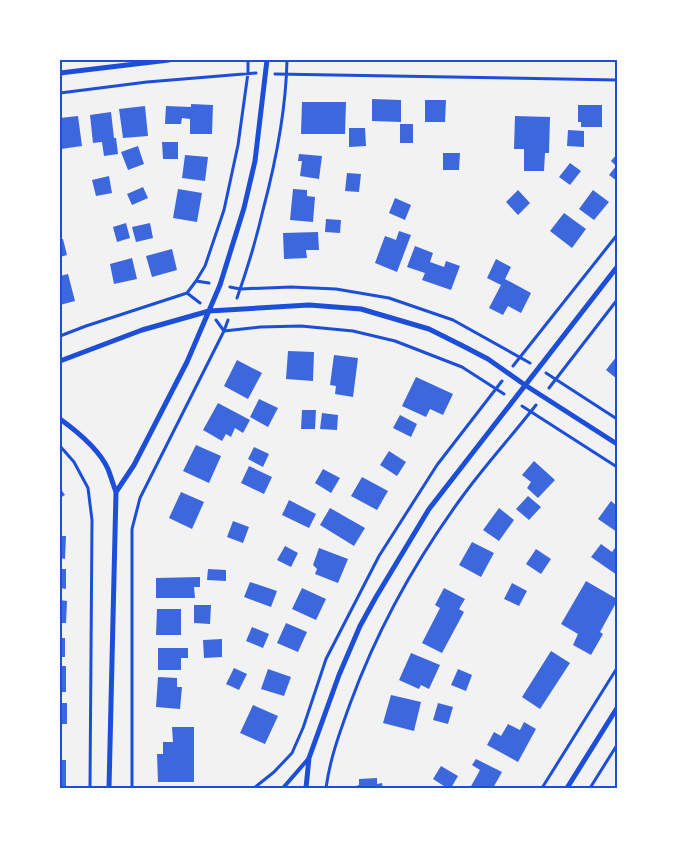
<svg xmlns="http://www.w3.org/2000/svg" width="677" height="848" viewBox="0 0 677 848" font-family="'Open Sans',sans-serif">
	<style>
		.building { fill: #3d67dc }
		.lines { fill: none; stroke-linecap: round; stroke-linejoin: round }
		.path { stroke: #1d4ed8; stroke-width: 3 }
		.service { stroke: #1d4ed8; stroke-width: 4 }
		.minor { stroke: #1d4ed8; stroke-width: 5 }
		.neatline { fill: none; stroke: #1d4ed8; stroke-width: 2 }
	</style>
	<rect width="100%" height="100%" fill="#f2f2f2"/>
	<path class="building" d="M372,99l29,1v22l-29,-1z
		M425,100h21l-1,22h-20z
		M302,102h44l-1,32h-44z
		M191,104l22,1 -1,29h-22v-15l-8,-1 -1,6h-16l1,-18 25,1z
		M578,105h24v22h-21v-5h-3z
		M145,106l3,30 -25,2 -4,-29z
		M111,112l3,26h2l2,16 -14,2 -2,-14 -9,1 -3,-28z
		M78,116l4,30 -21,3 -1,-31z
		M515,116l35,1 -1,36h-4l-1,18h-20v-22h-10z
		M400,124h13v19h-13z
		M349,128h16l1,18 -17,1z
		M568,130l16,1v16l-17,-1z
		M162,142h16v17h-15z
		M138,146l6,18 -16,6 -7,-18z
		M443,153h17l-1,17h-16z
		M299,154l23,2 -3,23 -19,-3 2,-15h-4z
		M617,154v27l-8,-6 7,-9 -5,-5z
		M185,155l23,2 -3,24 -23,-3z
		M570,163l11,8 -11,14 -11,-8z
		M347,173l14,1 -2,18 -14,-1z
		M109,176l3,17 -16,3 -4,-16z
		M143,187l5,11 -16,7 -5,-11z
		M178,189l24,4 -5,29 -24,-4z
		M293,189l14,1v6l8,1 -2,25 -23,-2z
		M518,190l12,13 -12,12 -12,-13z
		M593,190l16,12 -15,18 -15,-11z
		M395,198l16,7 -6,15 -16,-7z
		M564,213l22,16 -14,19 -22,-17z
		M326,219l15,1 -1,13 -15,-1z
		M126,223l4,15 -13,4 -4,-15z
		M150,223l3,15 -17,4 -4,-15z
		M399,231l12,4 -14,37 -22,-9 10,-27 11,4z
		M318,232l1,18h-13l1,8 -23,1 -1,-26z
		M60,239h3l4,16 -7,2z
		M415,246l18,7 -3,9 14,5 2,-6 14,5 -9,24 -29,-10 3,-7 -18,-6z
		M172,249l5,21 -25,7 -6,-21z
		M132,258l5,21 -23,5 -4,-20z
		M496,259l15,8 -6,12 26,14 -10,20 -13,-7 -5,9 -14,-7 12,-23 -14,-7z
		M68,274l7,27 -15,4v-29z
		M288,351l26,1 -1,29 -27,-2z
		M334,355l24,3 -5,39 -18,-3 1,-8 -6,-1z
		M617,356v23l-11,-9z
		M237,360l25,13 -14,26 -24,-13z
		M416,377l37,17 -10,21 -13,-6 -4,8 -24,-11z
		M259,399l19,9 -10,19 -18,-10z
		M218,403l32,17 -7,13 -8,-5 -4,9 -5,-3 -4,7 -19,-11z
		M302,410h14l-1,19h-14z
		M322,413l16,2 -1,15 -17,-1z
		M400,415l17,9 -6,13 -18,-9z
		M196,445l25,11 -12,27 -26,-12z
		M254,447l15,7 -6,13 -15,-8z
		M389,451l17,11 -9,14 -17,-11z
		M534,461l21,19 -17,18 -11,-10 4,-6 -9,-7z
		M249,466l23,11 -8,17 -23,-11z
		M323,469l17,9 -9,15 -16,-10z
		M362,477l26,14 -11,19 -26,-14z
		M60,488l5,7 -5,3z
		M181,492l23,10 -12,27 -23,-11z
		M528,496l13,11 -12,13 -13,-11z
		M289,500l27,14 -7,14 -27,-13z
		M611,501l6,5v26l-19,-13z
		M330,508l35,20 -11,18 -34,-21z
		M499,508l15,12 -15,21 -16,-11z
		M233,521l16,6 -6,16 -16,-6z
		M60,536h6l-1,23 -5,-1z
		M472,542l22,11 -13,24 -22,-12z
		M601,544l11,8 5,-7v30l-26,-18z
		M285,546l13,7 -7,14 -14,-7z
		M319,548l29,11 -10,24 -23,-9 2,-5 -4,-4z
		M536,549l15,10 -10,15 -15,-10z
		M60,569h6v20l-6,-1z
		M208,569l18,1v11l-19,-1z
		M200,577v10h-6l1,11h-39v-20z
		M586,581l31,18v2l-17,31 3,2 -12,21 -18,-10 5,-11 -17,-10z
		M250,582l27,9 -6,16 -27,-10z
		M512,583l15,8 -8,15 -15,-7z
		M302,588l24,11 -10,21 -24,-11z
		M444,588l21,11 -6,10 5,3 -22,41 -20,-10 18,-35 -5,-3z
		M60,600l7,1 -1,22h-6z
		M194,605h17l-1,19 -16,-1z
		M157,609h24v26h-25z
		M286,623l21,9 -9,20 -21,-9z
		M252,627l17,7 -6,14 -17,-7z
		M60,638h5v19h-5z
		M222,639v18l-18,1 -1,-18z
		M158,648h30v10h-7v12h-23z
		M551,651l19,12 -30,46 -18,-12z
		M411,653l29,12 -11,24 -8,-4 -2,4 -20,-9z
		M60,666h6v26h-6z
		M234,668l13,6 -8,16 -13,-6z
		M268,669l23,8 -7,19 -23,-7z
		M458,669l14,6 -6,16 -15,-6z
		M158,677l19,1v9h5l-2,22 -24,-2z
		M391,695l30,7 -7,29 -31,-8z
		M60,703h7v21h-7z
		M438,703l15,4 -5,17 -15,-4z
		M253,705l25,11 -13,28 -25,-11z
		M524,722l12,7 -18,33 -31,-17 7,-13 7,4 7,-12 12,6z
		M172,727h22v55h-36l-1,-28h6v-12h10z
		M476,759l26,13 -9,16h-23l10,-18 -8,-5z
		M60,760h6v26h-6z
		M441,766l17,10 -7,12h-4l-14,-9z
		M377,778v6l5,-1 1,5h-27v-2l3,-1v-6z"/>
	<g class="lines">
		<path class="path" d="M275,74l342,6
			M60,93l87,-11 109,-9
			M196,281l13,2
			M230,287l10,2 51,-2 45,2 53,9 64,22 77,43
			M187,293l13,10
			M237,298c10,-28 19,-58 26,-88 13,-49 23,-99 24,-150
			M216,320l8,11 36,-4 41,-1 52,5 42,10 67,26 42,27
			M60,336l26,-10 101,-33 9,-12 9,-15 19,-56 14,-65 10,-72v-13
			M513,366l104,-131
			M546,373l71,46
			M549,388l68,-88
			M522,406l95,61
			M60,446l14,16 14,26 4,32 -2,268
			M132,788v-259l8,-31 84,-167 4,-11
			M254,788l20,-16 18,-19 11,-25 23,-69 53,-103 58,-91 65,-84
			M326,788c4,-30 14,-56 24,-84 27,-74 66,-144 112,-207 23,-32 50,-61 74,-92
			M542,788l75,-120
			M590,788l27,-43"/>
		<path class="service" d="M283,788l26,-30"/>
		<path class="minor" d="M60,73l109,-13
			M60,361l82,-31 67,-19 100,-6 52,4 68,20 34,17 25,13 37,26 92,59
			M60,419c18,13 39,30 48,50 3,8 5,15 8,23
			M109,788l7,-296 18,-27 53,-103 33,-77 24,-77 11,-47 12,-101
			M306,788l3,-30 30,-83 21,-49 16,-29 53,-88 188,-242
			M567,788l50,-80"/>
	</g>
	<rect width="677" height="848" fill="none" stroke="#ffffff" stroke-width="122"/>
	<rect x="61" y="61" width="555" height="726" class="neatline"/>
</svg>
